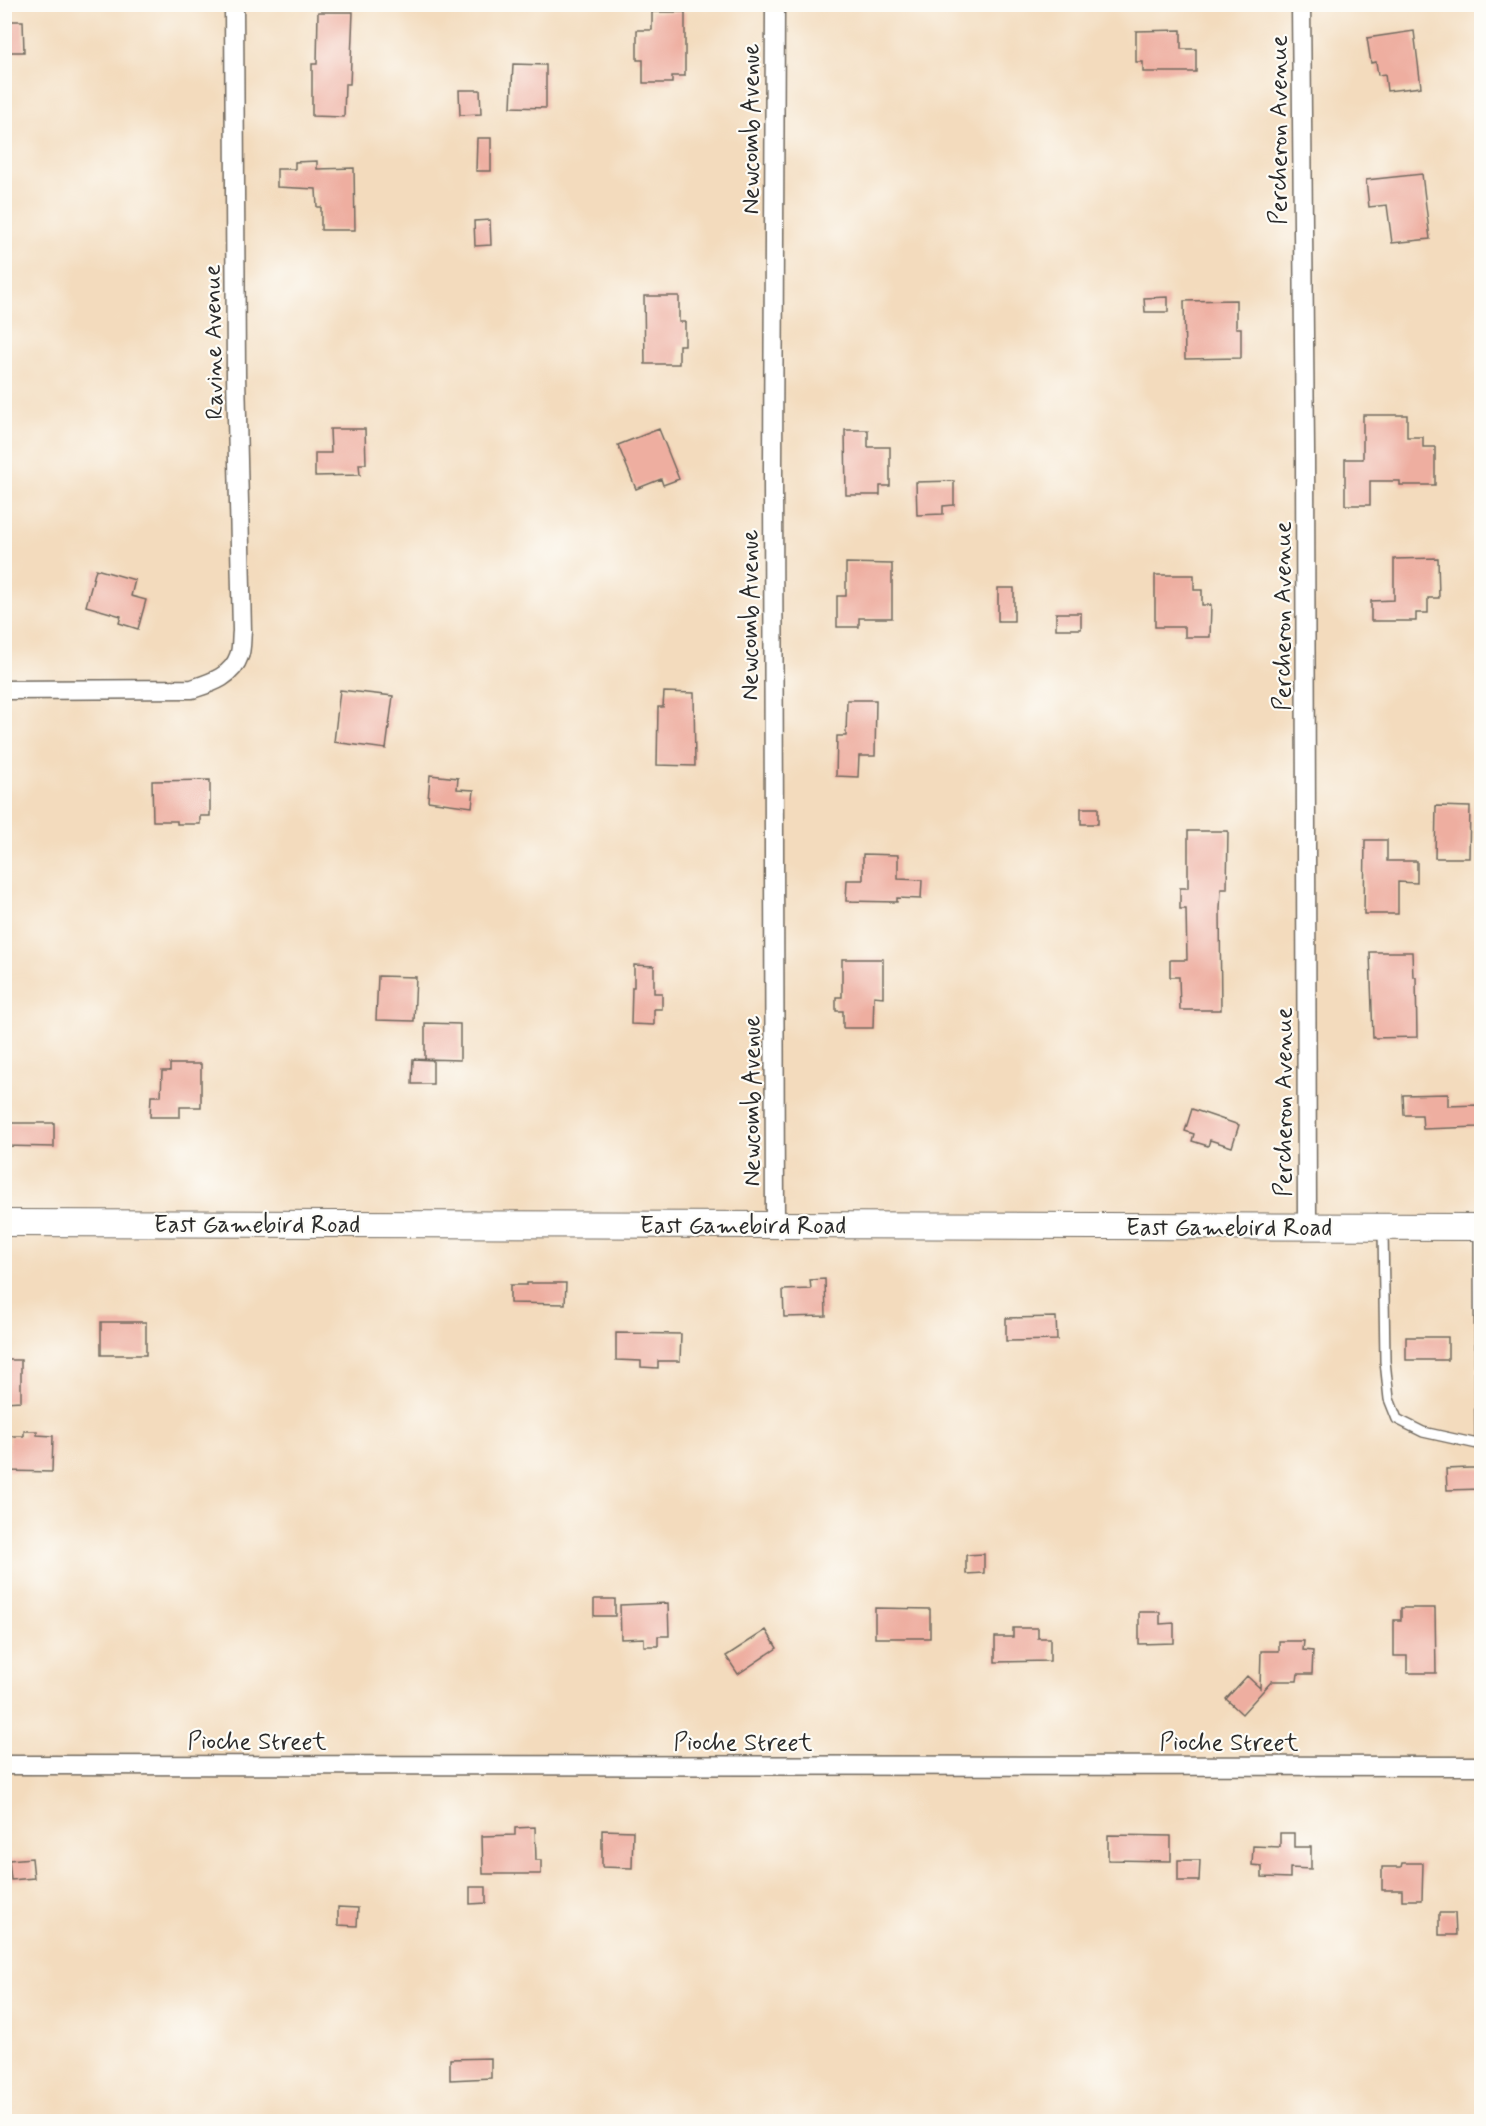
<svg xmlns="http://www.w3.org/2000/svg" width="1486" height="2126" viewBox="0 0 1486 2126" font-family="Mynerve,sans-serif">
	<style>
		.building { fill: #eeaea0 }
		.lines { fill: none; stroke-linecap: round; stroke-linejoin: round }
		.service-casing { stroke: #71695e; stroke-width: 12 }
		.minor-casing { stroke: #71695e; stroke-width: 21 }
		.secondary-casing { stroke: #71695e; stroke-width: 28 }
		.service { stroke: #fff; stroke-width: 9 }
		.minor { stroke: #fff; stroke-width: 18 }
		.secondary { stroke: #fff; stroke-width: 26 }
		.labels { text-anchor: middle; stroke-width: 4.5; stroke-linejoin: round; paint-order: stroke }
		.street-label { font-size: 24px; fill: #2b2b2b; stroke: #fdfcf7 }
	</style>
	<rect width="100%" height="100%" fill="#fdfcf7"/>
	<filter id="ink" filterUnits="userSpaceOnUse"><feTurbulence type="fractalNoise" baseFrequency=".0167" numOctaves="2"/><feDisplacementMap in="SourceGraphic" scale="12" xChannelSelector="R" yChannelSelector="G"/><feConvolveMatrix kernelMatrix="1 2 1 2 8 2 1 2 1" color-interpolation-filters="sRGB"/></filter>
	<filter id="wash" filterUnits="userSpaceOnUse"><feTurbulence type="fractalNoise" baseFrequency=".008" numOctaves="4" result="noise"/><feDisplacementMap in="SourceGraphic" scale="24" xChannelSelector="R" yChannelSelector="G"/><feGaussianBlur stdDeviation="1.35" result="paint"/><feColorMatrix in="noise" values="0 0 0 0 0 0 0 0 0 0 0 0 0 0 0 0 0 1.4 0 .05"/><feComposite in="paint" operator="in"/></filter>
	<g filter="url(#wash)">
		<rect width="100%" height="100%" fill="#f3dbbd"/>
		<g id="blocks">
			<path class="building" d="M318,12h35l-3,72h-5l-1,33 -32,-1v-52h5z
				M652,12h33v64h-13v7h-29v-23h-6v-30h15z
				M4,21h19l1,31h-20z
				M1181,30v19h15v23h-53v-10h-7v-31z
				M1414,31l7,56 -34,4 -2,-17 -7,1 -2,-13 -5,1 -4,-25z
				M513,64l33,1v43l-35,-1z
				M459,90h21l1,24 -21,1z
				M477,138h14v33h-15z
				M317,161v8l37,-1 1,62h-34v-23h-4l-1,-18 -39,-2v-18h18v-7z
				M1422,174l8,65 -38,4 -5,-38 -18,2 -3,-27z
				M490,220l1,25 -16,1 -1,-25z
				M644,296h35v26h6v23h-6v19h-34z
				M1168,297v15h-23l-1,-14z
				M1236,300v28h5v30l-56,1 -1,-58z
				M1363,415h44v22h16v10h12v38h-35v-4h-30v24h-25v-46h18z
				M330,429h35l1,35h-7l1,11 -45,1v-23h16z
				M659,429l20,50 -16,6 -2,-6 -25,10 -18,-44z
				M845,430h23v17h22v39h-10v9h-34z
				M954,481v24l-11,1v8l-26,1 -1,-33z
				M1438,558l1,40h-11v15h-12v8h-45v-20l23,-1v-41z
				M846,563l46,1v54h-33v9h-22v-31h9z
				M96,569l39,11 -4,16 15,4 -8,29 -19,-6 2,-7 -35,-10z
				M1155,575h39v15h8v15h9l-1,32h-25v-10h-30z
				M998,588h16v33h-16z
				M1056,613h25v16h-25z
				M340,690l53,6 -7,53 -52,-7z
				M664,692l30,1 1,73 -38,-1 1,-58h5z
				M847,700h29l-1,56h-16l-1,21 -22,-1 1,-40h9z
				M430,775l28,3 -1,11 17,1 -2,17 -44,-6z
				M210,780v36h-10v8h-23v-3h-24l-1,-40z
				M1436,806l34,1 -1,51h-34z
				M1081,808h17v16h-17z
				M1188,831h40l-1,58h-6l-1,20 1,101h-41l-1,-33h-9v-17h17l-1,-51h-6v-21h8z
				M1365,840h22v21h30v22l-19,-1v32h-34z
				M863,854l35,1v24l24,1 -1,19 -24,-1v4l-51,-1 1,-21h16z
				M1370,952h42l1,25h3l1,60 -44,1z
				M842,959h41v38l-9,-1 -1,32h-30v-17h-7v-14h6z
				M634,965l20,1v27h8v16h-8v16l-23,-1 1,-37h2z
				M378,976l38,1 -2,44 -38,-1z
				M425,1023l35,1v36l-35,-1z
				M413,1059l20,1v24h-21z
				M170,1064h31v43h-21v10h-30l1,-21h10l1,-25h8z
				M1448,1094v12l30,-1v22l-55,2 -1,-14h-18l-1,-20z
				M1192,1109l47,16 -7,22 -22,-7 -2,6 -16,-5 2,-7 -9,-3z
				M4,1123h50v24l-50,-1z
				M825,1279l1,37 -42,1 -1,-27 28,-1 -1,-9z
				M527,1283h39l-1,21 -55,-1v-18h17z
				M1056,1317l1,23 -51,1v-23z
				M101,1322h45v33h-45z
				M616,1333l65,1 -1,27h-22v7l-17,-1v-6l-25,-1z
				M1406,1337h42v23h-42z
				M4,1360h17v41l-17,1z
				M24,1431h13v4l16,1 -1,36 -44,-1 1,-35h15z
				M1469,1468h13v21l-35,1 -1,-21z
				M984,1554v19l-18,1v-19z
				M594,1599h21v17h-21z
				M668,1603l1,33h-11v10h-14v-8l-23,1 -1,-34z
				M875,1608l55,1v29h-55z
				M1401,1608h34l1,65h-29v-17h-13v-36h7z
				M1139,1612h21v12l14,-1v20l-35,1z
				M1013,1628h25v10h12v23l-55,1v-25h18z
				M766,1630l11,18 -39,26 -12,-18z
				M1279,1641h25l-1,9 10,1 -1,23h-14l-1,7h-25l-30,33 -16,-15 21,-23 13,12 1,-37h18z
				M535,1827l1,33h5v14h-58l-1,-38 33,-1v-7z
				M602,1830l31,1 -1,37 -30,-1z
				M1280,1833h14v14h17v22l-21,-1v10l-28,-1v-11l-10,-1 1,-19 27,1z
				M1108,1835l63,1v25l-63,-1z
				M32,1858l2,20 -23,2 -2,-20z
				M1178,1860h22l-1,21h-21z
				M1402,1863h21l-1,37h-20v-10h-20v-23h19z
				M470,1887h16v16l-16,1z
				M338,1907l20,1 -1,18 -19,-1z
				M1439,1913h16l1,22h-17z
				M491,2058v20l-41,2v-21z"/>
		</g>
	</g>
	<g filter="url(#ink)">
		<use href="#blocks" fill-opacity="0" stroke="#71695e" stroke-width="1.5"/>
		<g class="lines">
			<g class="service-casing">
				<path id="service" d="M1383,1229l2,132 4,38 8,20 26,13 59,13
					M1479,1229l1,216"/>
			</g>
			<g class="minor-casing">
				<path id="minor" d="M775,4l-2,467 2,755
					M1301,4l4,446 2,777
					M4,690l188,-1c18,-6 40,-12 47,-33 3,-7 2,-17 3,-25l-6,-256 -2,-371
					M4,1765l1478,1"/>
			</g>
			<g class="secondary-casing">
				<path id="secondary" d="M4,1223l1478,4"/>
			</g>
			<use href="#service" class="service"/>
			<use href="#minor" class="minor"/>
			<use href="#secondary" class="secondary"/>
		</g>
	</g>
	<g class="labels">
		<g class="street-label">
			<text transform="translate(750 129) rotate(-90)" y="8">Newcomb Avenue</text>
			<text transform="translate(1278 130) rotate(-90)" y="8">Percheron Avenue</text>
			<text transform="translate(213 342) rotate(-91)" y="8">Ravine Avenue</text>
			<text transform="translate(749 615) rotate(-90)" y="8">Newcomb Avenue</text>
			<text transform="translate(1282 616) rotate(-90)" y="8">Percheron Avenue</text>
			<text transform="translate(751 1101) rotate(-90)" y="8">Newcomb Avenue</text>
			<text transform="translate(1283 1102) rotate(-90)" y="8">Percheron Avenue</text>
			<text x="257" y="1232">East Gamebird Road</text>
			<text x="743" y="1233">East Gamebird Road</text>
			<text x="1229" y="1235">East Gamebird Road</text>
			<text x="257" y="1749">Pioche Street</text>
			<text x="743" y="1750">Pioche Street</text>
			<text x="1229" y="1750">Pioche Street</text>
		</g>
	</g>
	<rect width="1486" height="2126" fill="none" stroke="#fdfcf7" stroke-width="24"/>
</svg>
